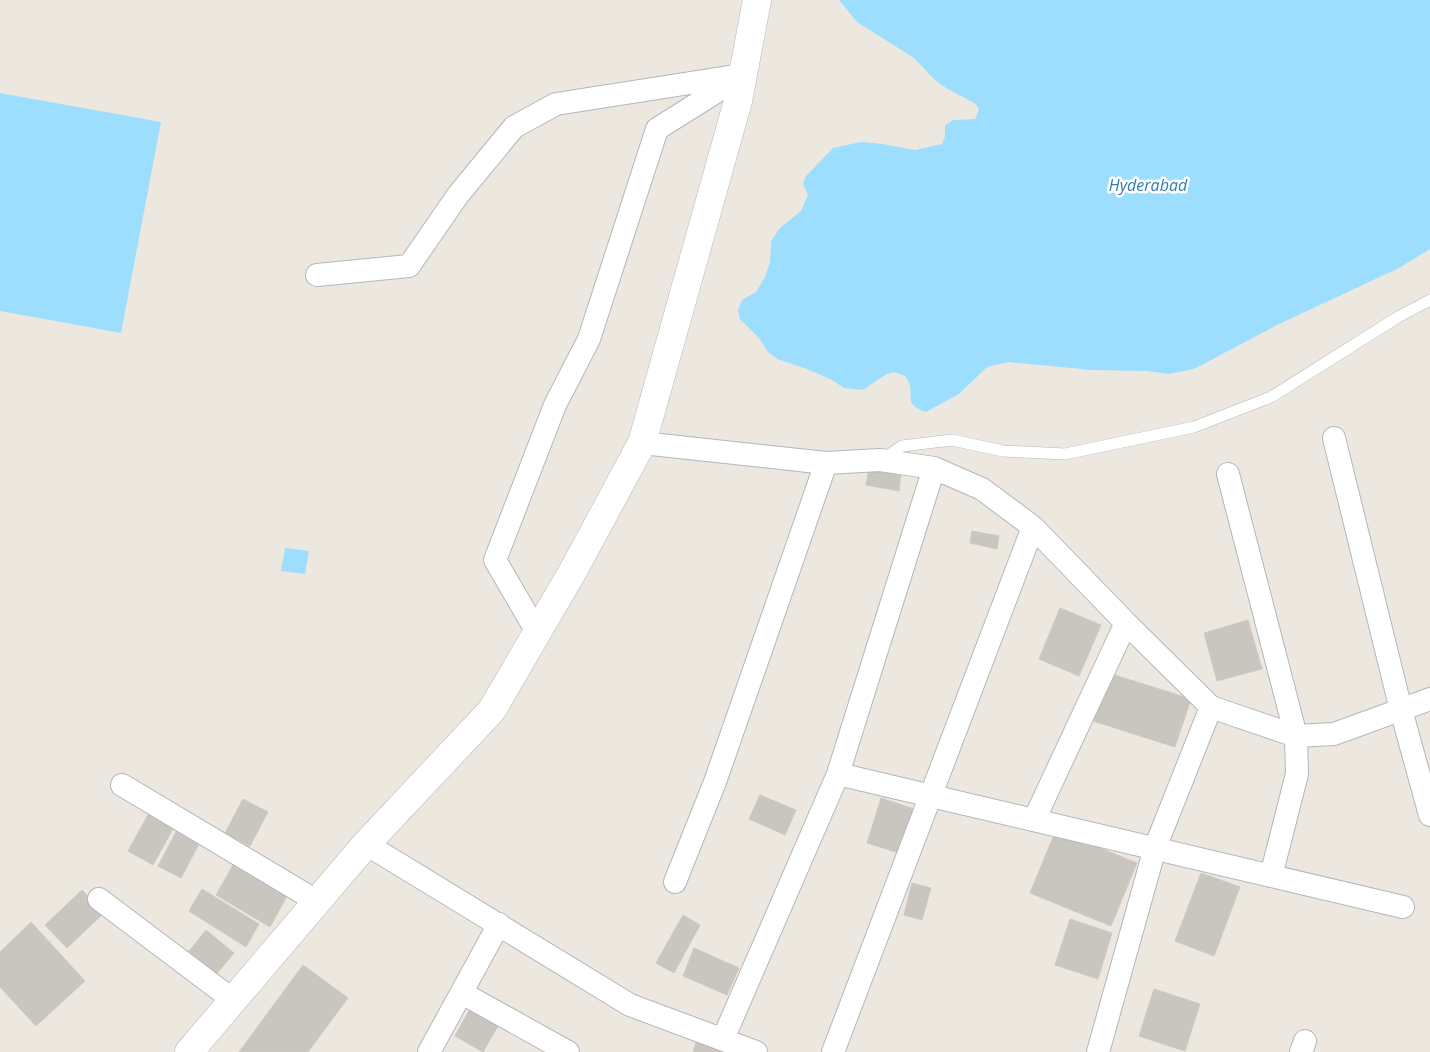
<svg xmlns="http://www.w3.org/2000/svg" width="1430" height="1052" viewBox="0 0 1430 1052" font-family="'Open Sans',sans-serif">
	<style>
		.water { fill: #9ddeff }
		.building { fill: #c9c5bf; stroke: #d1c9be }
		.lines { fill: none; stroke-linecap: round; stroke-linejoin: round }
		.lane-casing { stroke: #b2b7bb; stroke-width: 12 }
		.street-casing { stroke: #b2b7bb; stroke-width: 24 }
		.secondary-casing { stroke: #b3b8bd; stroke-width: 29 }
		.lane { stroke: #fff; stroke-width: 11 }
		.street { stroke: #fff; stroke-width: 22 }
		.secondary { stroke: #fff; stroke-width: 28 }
		.labels { text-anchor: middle; stroke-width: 5; stroke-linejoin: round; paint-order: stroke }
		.water-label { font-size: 16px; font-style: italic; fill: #367aaa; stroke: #fff }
	</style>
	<rect width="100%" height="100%" fill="#ece8df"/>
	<path class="water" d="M839,0h591v249l-31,19 -122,57 -83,44 -25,5 -23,-3 -54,-1 -84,-8 -21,5 -28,27 -33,18c-27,-9 -7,-19 -21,-36l-11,-4 -9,3 -22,15 -19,-2 -12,-8 -25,-11 -30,-10 -9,-7 -9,-14 -19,-19 -2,-9 4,-10 14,-8 9,-15 5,-15 1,-21 9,-13 21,-17 7,-16 -5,-11 3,-8 27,-28 28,-6 22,2 32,6 27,-6 3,-8v-11l8,-5 22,-1 4,-9 -3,-6 -30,-16 -11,-8 -21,-22 -57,-36z
		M0,93l161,29 -40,211 -121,-22z
		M285,548l24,3 -4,23 -24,-3z"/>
	<path class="building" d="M869,469l32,6 -2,16 -33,-6z
		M972,531l27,5 -2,13 -27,-6z
		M1060,608l41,17 -22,51 -40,-17z
		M1248,620l14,49 -45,12 -13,-48z
		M1105,672l86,27 -16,48 -85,-27z
		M760,795l36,15 -11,25 -36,-16z
		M881,798l36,12 -15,44 -35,-11z
		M243,799l25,13 -18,34 -25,-13z
		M149,813l25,14 -21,38 -25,-14z
		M177,830l23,12 -19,36 -23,-12z
		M1056,830l81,33 -26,63 -81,-33z
		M233,865l54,31 -17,31 -54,-32z
		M1201,873l39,14 -26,69 -39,-15z
		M912,883l19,5 -9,32 -18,-5z
		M202,889l57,35 -13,23 -57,-36z
		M82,890l22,23 -37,35 -22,-23z
		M683,915l17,10 -26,48 -18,-10z
		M1070,919l42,14 -14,46 -43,-14z
		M31,922l54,59 -49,45 -36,-39v-35z
		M206,930l28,23 -20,24 -28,-22z
		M694,948l45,20 -12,27 -44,-19z
		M303,965l45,33 -40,54h-69z
		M1154,989l46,15 -15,47 -46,-15z
		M470,1009l29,15 -16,28 -28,-16z
		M697,1039l37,13h-41z"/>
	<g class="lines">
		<g class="lane-casing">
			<path id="lane" d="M883,459l19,-13 50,-6 51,11 62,3 129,-27 77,-30 127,-80 32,-17"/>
		</g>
		<g class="street-casing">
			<path id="street" d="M317,275l92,-9 49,-71 56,-68 42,-23 179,-28
				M1334,438l67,272 29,105
				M642,443l184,20 54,-3 54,8 48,21 51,38 93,96 -92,197
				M1228,474l68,262 1,38 -26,102
				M537,632l-42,-72 60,-155 34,-66 68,-210 86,-54
				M1211,707l85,29 38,-2 96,-35
				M838,774l565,133
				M122,785l196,117
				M366,844l264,161 126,47
				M675,882l40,-100 111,-319
				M99,899l134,101
				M462,993l106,59
				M723,1039l115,-265 96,-306
				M429,1052l70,-128
				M833,1052l200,-525
				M1098,1052l57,-204 56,-141 -85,-84
				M1301,1052l4,-11"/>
		</g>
		<g class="secondary-casing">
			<path id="secondary" d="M189,1052l177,-208 126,-134 82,-141 68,-126 96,-342 19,-101"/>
		</g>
		<use href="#lane" class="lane"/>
		<use href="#street" class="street"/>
		<use href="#secondary" class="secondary"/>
	</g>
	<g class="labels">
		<g class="water-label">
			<text x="1148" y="191">Hyderabad</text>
		</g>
	</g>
</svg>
